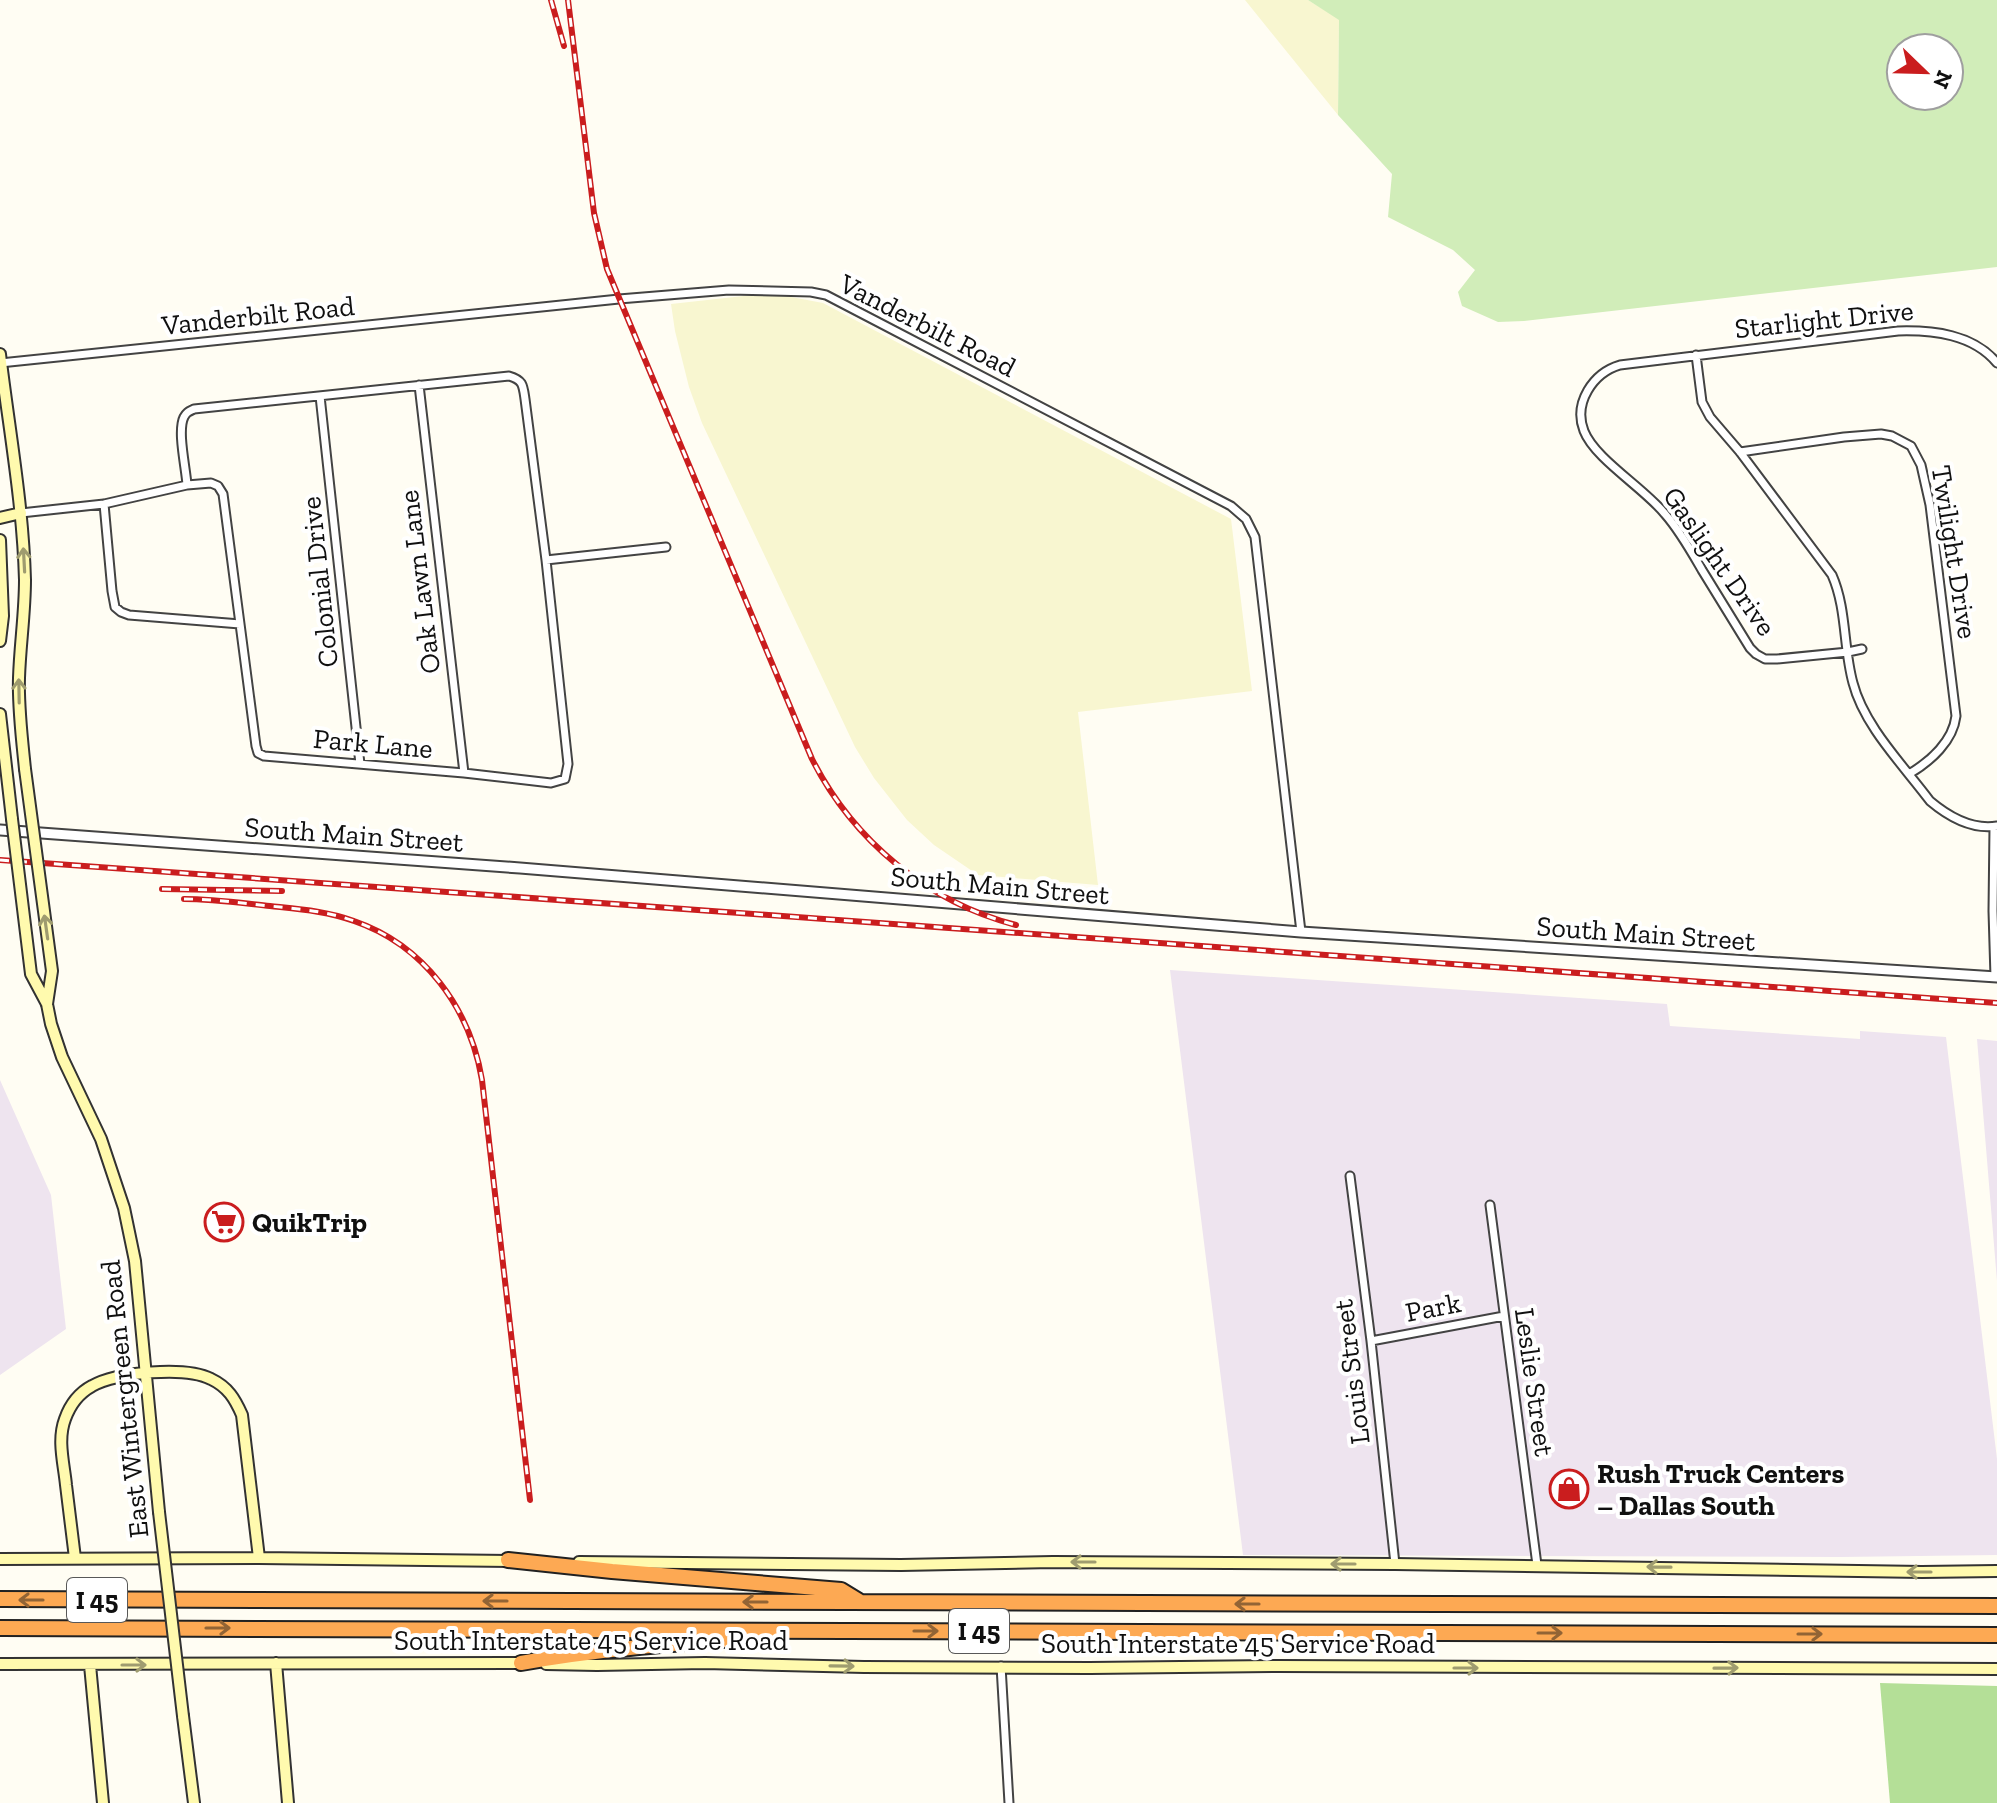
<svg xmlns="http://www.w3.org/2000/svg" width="1997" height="1803" viewBox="0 0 1997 1803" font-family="'Zilla Slab',serif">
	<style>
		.industrial { fill: #eee4ef }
		.farmland { fill: #f8f6d0 }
		.green { fill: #d1edb9; fill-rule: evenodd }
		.forest { fill: #b4df97 }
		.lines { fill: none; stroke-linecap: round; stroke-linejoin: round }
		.minor-casing { stroke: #434343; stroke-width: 11 }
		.tertiary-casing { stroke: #434343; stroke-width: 13 }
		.secondary-casing { stroke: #323232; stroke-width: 14 }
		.motorway-casing { stroke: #212121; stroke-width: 18 }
		.minor { stroke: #fff; stroke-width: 7 }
		.tertiary { stroke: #fff; stroke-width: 9 }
		.secondary { stroke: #fffaae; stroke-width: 10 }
		.motorway { stroke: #fda953; stroke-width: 14 }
		.rail-casing { stroke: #ca1d1e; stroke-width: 6 }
		.rail { stroke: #fff; stroke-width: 3; stroke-dasharray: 9; stroke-linecap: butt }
		.secondary-bridge-casing { stroke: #323232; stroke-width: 14; stroke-linecap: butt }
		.secondary-bridge { stroke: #fffaae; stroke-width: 10 }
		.oneway { stroke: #9f9c6f }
		.oneway2 { stroke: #926435 }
		.labels { text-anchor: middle; stroke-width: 8; stroke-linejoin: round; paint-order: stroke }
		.shield { fill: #fff; stroke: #585858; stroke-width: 2 }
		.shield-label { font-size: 26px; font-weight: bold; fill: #101010 }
		.street-label { font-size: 28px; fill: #101010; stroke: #fff }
		.poi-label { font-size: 28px; font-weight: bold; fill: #101010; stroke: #fff; text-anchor: start }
	</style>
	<rect width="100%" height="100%" fill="#fffdf3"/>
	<path class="industrial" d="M1170,970l497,34 3,22 190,13v-8l86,6 51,422v96l-157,2 -597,-2z
		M1977,1039l20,2v240z
		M0,1080l51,115 15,134 -66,46z"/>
	<path class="farmland" d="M1245,0h63l31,19 -1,96z
		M770,293l53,10 408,216 21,172 -174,21 20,173 -120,-10 -44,-30 -27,-25 -33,-42 -19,-31 -153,-324 -13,-36 -14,-56 -4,-27z"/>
	<path class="green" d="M1308,0h689v267l-473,54 -26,1 -36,-16 -4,-14 17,-22 -22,-20 -65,-33 4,-43 -54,-59 1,-95zM1901,48h48v48h-48z"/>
	<path class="forest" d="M1880,1683l117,3v117h-107z"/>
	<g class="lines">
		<g class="minor-casing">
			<path id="minor" d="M1696,355l6,47 8,15 30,35 92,123c15,34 11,72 21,108 11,43 51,83 77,118 19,16 42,29 67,25
				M0,363l619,-64 110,-9 82,2 15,3 405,211 15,13 9,18 46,395
				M419,385l45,388
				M320,396l40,368
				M1740,452l104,-15 37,-3 11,2 19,10 10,19 9,40 26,211c-3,25 -25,45 -47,58
				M104,504l8,87 3,16 6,5 8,3 111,9
				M21,513l83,-9 83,-19 24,-2 7,3 5,8 33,252 2,7 6,3 200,17 87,10 14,-4 3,-15 -22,-204 -21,-161c-2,-14 -2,-19 -16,-23l-315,33c-6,3 -7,3 -10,8 -7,14 2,51 3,68
				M546,560l120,-13
				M1862,649l-14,3 -71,7h-12l-9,-5 -6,-6c-16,-26 -32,-52 -48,-78 -11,-19 -22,-39 -37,-56 -21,-26 -70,-55 -81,-83 -11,-28 9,-58 36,-66l278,-34c35,-1 75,3 99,32
				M1994,827l-1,84 2,66
				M1350,1176l21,165 24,223
				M1490,1205l47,360
				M1371,1341l133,-25
				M1001,1666l8,137"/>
		</g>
		<g class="tertiary-casing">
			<path id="tertiary" d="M0,830l520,38 781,64 696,45"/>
		</g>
		<g class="secondary-casing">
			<path id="secondary" d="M0,354c9,75 23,150 25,226 0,33 -5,65 -6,98 -1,30 3,61 6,91
				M0,518l21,-5
				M0,540l3,76 -3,25
				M0,714l12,105
				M47,1004l4,20 11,33 39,82 23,69 11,53 24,251
				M75,1558c-3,-24 -6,-48 -9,-73 -2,-21 -9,-45 -1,-66 5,-14 14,-26 27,-33 24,-14 94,-20 119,-7 17,8 24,20 31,36l17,143
				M0,1559l259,-1 256,3
				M579,1562l322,3 152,-3 342,2 527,8 75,-1
				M276,1663l12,140
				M0,1664l526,-1
				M546,1664l51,1 108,-2 159,4 226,1 190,-2 717,3
				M90,1665l13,138
				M183,1716l11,87"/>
		</g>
		<g class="motorway-casing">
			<path id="motorway" d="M508,1560l104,11 229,19 18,11
				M0,1599l1997,7
				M0,1628l1997,7
				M521,1663c72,-13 145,-19 218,-24"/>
		</g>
		<use href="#minor" class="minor"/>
		<use href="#tertiary" class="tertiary"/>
		<use href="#secondary" class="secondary"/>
		<use href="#motorway" class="motorway"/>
		<g class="rail-casing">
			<path id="rail" d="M551,0l13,46
				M568,0l26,213 13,56 205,490c41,81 115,143 204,166
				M0,860l1997,143
				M162,889l120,2
				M184,899c29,0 57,4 86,7 28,3 57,5 84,15 70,24 116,87 128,159l48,420"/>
		</g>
		<use href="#rail" class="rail"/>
		<g class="secondary-bridge-casing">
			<path id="secondary-bridge" d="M25,769l27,202 -5,33
				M12,819l19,155 16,30
				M159,1512l24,204"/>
		</g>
		<use href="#secondary-bridge" class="secondary-bridge"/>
	</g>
	<defs><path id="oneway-shaft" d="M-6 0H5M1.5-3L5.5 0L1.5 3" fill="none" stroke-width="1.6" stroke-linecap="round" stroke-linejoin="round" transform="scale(2)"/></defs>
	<g class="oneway">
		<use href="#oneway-shaft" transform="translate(24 560) rotate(-93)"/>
		<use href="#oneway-shaft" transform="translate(19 691) rotate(-91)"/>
		<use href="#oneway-shaft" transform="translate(46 927) rotate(-98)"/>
		<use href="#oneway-shaft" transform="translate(1083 1562) rotate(-180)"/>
		<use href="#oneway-shaft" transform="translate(1343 1564) rotate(180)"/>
		<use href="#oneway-shaft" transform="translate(1659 1567) rotate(-179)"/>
		<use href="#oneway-shaft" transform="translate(1919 1572) rotate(-180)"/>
		<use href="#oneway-shaft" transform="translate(134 1665)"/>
		<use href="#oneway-shaft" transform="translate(842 1666) rotate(1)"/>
		<use href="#oneway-shaft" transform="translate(1466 1668)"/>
		<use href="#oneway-shaft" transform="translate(1726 1668) rotate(-1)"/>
	</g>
	<g class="oneway2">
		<use href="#oneway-shaft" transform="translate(31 1600) rotate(-180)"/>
		<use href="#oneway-shaft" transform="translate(495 1601) rotate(-180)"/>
		<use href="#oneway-shaft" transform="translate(755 1602) rotate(-180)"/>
		<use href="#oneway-shaft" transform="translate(1247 1604) rotate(-180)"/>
		<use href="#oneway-shaft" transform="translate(218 1628)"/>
		<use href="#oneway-shaft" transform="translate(926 1631)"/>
		<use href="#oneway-shaft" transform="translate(1550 1633)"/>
		<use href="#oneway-shaft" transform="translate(1810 1634)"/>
	</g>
	<defs>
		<g id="supermarket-ring" transform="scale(2)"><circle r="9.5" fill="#fff" stroke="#ca1d1e" stroke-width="1.5"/><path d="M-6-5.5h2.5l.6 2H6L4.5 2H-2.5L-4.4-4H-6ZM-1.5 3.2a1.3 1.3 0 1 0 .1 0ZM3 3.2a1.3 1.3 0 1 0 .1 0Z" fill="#ca1d1e"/></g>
		<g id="shop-ring" transform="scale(2)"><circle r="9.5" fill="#fff" stroke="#ca1d1e" stroke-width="1.5"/><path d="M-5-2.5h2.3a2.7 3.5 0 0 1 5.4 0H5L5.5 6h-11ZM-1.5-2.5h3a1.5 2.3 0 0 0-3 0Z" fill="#ca1d1e"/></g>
	</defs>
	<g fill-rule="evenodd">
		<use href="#supermarket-ring" x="224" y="1222"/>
		<use href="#shop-ring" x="1569" y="1489"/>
	</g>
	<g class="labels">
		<g class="shield">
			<rect x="67" y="1578" width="60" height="44" rx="6"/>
			<rect x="949" y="1609" width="60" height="44" rx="6"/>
		</g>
		<g class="shield-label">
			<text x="97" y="1609">I 45</text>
			<text x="979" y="1640">I 45</text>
		</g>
		<g class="street-label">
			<text transform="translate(258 315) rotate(-6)" y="10">Vanderbilt Road</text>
			<text transform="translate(1824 319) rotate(-6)" y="10">Starlight Drive</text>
			<text transform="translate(928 325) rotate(27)" y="10">Vanderbilt Road</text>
			<text transform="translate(1955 552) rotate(81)" y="10">Twilight Drive</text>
			<text transform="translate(1720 561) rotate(55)" y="10">Gaslight Drive</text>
			<text transform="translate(319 582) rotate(-96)" y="10">Colonial Drive</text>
			<text transform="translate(419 582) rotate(-97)" y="10">Oak Lawn Lane</text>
			<text transform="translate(373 743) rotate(5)" y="10">Park Lane</text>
			<text transform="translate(354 834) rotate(4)" y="10">South Main Street</text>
			<text transform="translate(1000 885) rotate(5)" y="10">South Main Street</text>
			<text transform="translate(1646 933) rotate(4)" y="10">South Main Street</text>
			<text transform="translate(1433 1307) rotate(-11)" y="10">Park</text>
			<text transform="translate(1351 1372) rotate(-97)" y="10">Louis Street</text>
			<text transform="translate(1535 1382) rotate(82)" y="10">Leslie Street</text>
			<text transform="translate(124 1399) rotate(-96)" y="10">East Wintergreen Road</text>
			<text x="591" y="1650">South Interstate 45 Service Road</text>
			<text x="1238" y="1653">South Interstate 45 Service Road</text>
		</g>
		<g class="poi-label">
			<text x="252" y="1232">QuikTrip</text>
			<text x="1597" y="1483">Rush Truck Centers<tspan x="1597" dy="32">– Dallas South</tspan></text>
		</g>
	</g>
	<g transform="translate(1925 72) rotate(113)"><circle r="38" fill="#ffffff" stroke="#9f9f9f" stroke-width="2"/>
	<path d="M0-6L14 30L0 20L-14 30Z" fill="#ca1d1e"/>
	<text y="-12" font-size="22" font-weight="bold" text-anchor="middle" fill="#101010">N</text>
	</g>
</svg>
